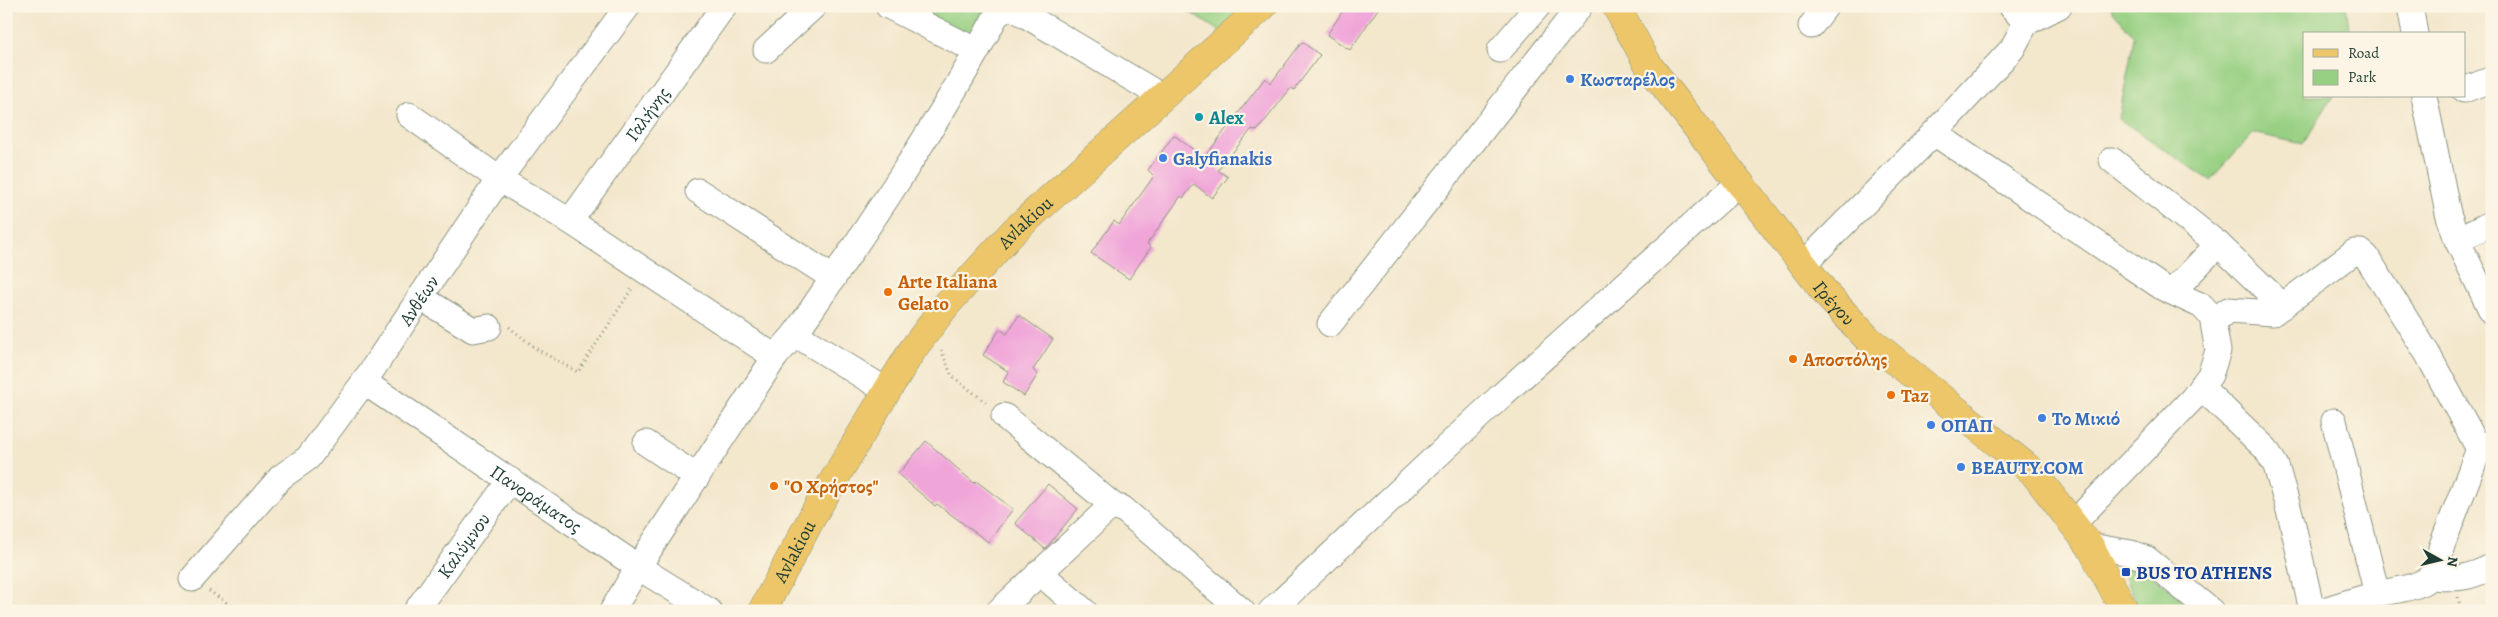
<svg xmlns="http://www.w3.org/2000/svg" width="2498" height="617" viewBox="0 0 2498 617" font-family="Alegreya,serif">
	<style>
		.green { fill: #98d083; stroke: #5c865c }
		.building { fill: #f0a5d9 }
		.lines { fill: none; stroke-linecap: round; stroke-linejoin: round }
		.minor-casing { stroke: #899280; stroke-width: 27 }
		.major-casing { stroke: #899280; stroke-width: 29 }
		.path { stroke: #899280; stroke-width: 3; stroke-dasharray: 1 4; stroke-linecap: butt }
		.minor { stroke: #fff; stroke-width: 25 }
		.major { stroke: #ecc669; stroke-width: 28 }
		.shop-dot { fill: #3f7fe0; stroke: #fcf5e5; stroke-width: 2 }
		.culture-dot { fill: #0f9aa8; stroke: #fcf5e5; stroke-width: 2 }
		.food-dot { fill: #e8710a; stroke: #fcf5e5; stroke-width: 2 }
		.transit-dot { fill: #1a4fb4; stroke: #fcf5e5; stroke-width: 2 }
		.labels { text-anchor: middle; stroke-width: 4.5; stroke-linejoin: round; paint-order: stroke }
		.shop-label { font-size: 19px; font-weight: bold; fill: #366cbe; stroke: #fcf5e5; text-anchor: start }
		.street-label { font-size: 19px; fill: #1f3d34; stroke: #fcf5e5 }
		.culture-label { font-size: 19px; font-weight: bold; fill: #0d838f; stroke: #fcf5e5; text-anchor: start }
		.food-label { font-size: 19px; font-weight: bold; fill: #c56008; stroke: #fcf5e5; text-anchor: start }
		.transit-label { font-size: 19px; font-weight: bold; fill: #164399; stroke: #fcf5e5; text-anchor: start }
	</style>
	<rect width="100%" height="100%" fill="#fcf5e5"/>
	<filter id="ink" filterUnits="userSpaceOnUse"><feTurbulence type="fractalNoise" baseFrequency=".02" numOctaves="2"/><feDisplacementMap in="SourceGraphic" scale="10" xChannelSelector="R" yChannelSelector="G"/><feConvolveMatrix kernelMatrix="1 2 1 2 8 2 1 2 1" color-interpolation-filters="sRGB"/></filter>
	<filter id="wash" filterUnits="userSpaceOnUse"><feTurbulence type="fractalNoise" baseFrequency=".0096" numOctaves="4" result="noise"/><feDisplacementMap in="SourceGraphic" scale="20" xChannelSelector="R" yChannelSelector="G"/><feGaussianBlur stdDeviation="1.12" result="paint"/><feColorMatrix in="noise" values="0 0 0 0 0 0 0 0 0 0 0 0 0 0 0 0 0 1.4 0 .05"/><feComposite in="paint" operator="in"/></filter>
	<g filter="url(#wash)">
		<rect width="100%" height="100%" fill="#f3e7cc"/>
		<path class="green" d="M923,6h82l-20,43 -66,-34z
			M1180,6h79l-34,29z
			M2109,6h237l4,28h-46v62h29l-30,48 -50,-11 -43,47 -91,-61 15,-82z
			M2134,562l66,49h-59l-22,-46z"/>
		<g id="blocks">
			<path class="building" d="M1346,6h34l-30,44 -23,-15z
				M1302,42l18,13 -26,35 -3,-2 -34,43 -5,-2 -34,41 10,7 -16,21 -18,-14 -11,14 -2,-2 -34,48 4,3 -22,32 -38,-26 23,-32 5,4 35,-49 -6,-6 26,-35 30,23 61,-80 6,5z
				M1019,315l34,24 -20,31 5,4 -14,22 -21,-14 6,-10 -26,-17 17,-26 7,5z
				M926,441l48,42 2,-2 37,28 -25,33 -51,-38 -2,2 -37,-32z
				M1048,484l30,25 -33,40 -30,-26z"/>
		</g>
	</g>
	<g filter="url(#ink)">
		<use href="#blocks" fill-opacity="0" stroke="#899280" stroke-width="1"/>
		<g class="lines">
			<g class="minor-casing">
				<g id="minor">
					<path d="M888,6l89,45"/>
					<path d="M2410,6l5,28"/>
					<path d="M2026,23l33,-17"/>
					<path d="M1811,26l15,-20"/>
					<path d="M766,50l48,-44"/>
					<path d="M1500,50l38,-44"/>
					<path d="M2464,90l28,-11"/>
					<path d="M2424,96l24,117 9,27 35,72"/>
					<path d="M409,115l90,64 71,42 205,136 20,-23 92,57"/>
					<path d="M1934,133l229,155 39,18 10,11 6,34 -8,24 -17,23 -120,126"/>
					<path d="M2112,160l106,84 65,62"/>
					<path d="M698,191l135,87"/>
					<path id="s1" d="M570,221l154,-215"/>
					<path d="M2457,240l35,-17"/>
					<path d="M1804,264l130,-131 78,-84 14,-26 -15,-17"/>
					<path d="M2172,290l7,-5 39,-41"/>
					<path d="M420,297l53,33 16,-3"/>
					<path d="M2213,322l15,-12 45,3 81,-61h7l5,4 61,97 52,96"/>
					<path d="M1330,324l250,-318"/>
					<path d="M795,334c71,-104 142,-207 201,-318l8,-7h11l148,88"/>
					<path id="s2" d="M364,382l274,185 71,44"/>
					<path d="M2201,387l65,62 10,17 16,55 20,90"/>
					<path d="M1004,416l111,91"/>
					<path d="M2334,421l43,173"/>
					<path d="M646,443l51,34"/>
					<path d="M2090,546l41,7 16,6 64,52"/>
					<path d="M1039,572l45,39"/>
					<path d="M2431,577c26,2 38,2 61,-11"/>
					<path id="s3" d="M192,579l89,-102 27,-19 56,-76 135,-203 129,-173"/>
					<path id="s4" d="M416,611l94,-131"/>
					<path d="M612,611l26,-44 137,-210"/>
					<path d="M999,611l109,-102 14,-1 120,103"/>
					<path d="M1271,611l232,-217 236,-211"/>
					<path d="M2321,611c18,-6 37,-12 56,-17 31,-7 62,-5 64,-46l38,-99 13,-7"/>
				</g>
			</g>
			<g class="major-casing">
				<g id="major">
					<path id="s5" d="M1616,6l33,60 178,229 41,44 164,132 58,75 35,65"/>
					<path id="s6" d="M762,611l55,-103 70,-117 26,-42 34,-45 67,-73 249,-225"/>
				</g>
			</g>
			<path class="path" d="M509,327l29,23 40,22 55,-85
				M941,350l11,26 36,28
				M209,591l30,20
				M2458,597l3,14"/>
			<use href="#minor" class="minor"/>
			<use href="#major" class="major"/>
		</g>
	</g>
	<g class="shop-dot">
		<circle cx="1570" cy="79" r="5"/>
		<circle cx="1163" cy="158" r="5"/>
		<circle cx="2042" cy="418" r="5"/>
		<circle cx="1931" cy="425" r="5"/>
		<circle cx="1961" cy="467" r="5"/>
	</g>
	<circle class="culture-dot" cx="1199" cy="117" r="5"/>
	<g class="food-dot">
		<circle cx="888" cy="292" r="5"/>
		<circle cx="1793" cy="359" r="5"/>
		<circle cx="1891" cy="395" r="5"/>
		<circle cx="774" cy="486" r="5"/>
	</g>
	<rect class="transit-dot" x="2121" y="567" width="10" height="10" rx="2.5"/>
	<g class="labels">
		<g class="shop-label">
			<text x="1580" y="86">Κωσταρέλος</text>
			<text x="1173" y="165">Galyfianakis</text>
			<text x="2052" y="425">Το Μικιό</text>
			<text x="1941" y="432">ΟΠΑΠ</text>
			<text x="1971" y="474">BEAUTY.COM</text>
		</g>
		<g class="street-label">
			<text dy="7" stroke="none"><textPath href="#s1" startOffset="132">Γαλήνης</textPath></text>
			<text dy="7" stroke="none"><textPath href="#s6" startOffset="472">Avlakiou</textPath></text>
			<text dy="7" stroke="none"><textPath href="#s3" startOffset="361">Ανθέων</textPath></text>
			<text dy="7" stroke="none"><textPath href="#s5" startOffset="369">Γρέγου</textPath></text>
			<text dy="7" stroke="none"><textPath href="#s2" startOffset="208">Πανοράματος</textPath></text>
			<text dy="7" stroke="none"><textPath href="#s4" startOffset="81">Καλύμνου</textPath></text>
			<text dy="7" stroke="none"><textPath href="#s6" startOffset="68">Avlakiou</textPath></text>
		</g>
		<g class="culture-label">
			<text x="1209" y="124">Alex</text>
		</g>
		<g class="food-label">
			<text x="898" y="288">Arte Italiana<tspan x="898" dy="22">Gelato</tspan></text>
			<text x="1803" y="366">Αποστόλης</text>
			<text x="1901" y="402">Taz</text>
			<text x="784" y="493">"Ο Χρήστος"</text>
		</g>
		<g class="transit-label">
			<text x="2136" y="579">BUS TO ATHENS</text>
		</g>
	</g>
	<rect width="2498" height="617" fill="none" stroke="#fcf5e5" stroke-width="25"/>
	<rect x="2303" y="32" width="162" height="65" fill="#fcf5e5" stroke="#a4ab9e"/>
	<rect x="2313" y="49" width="25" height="8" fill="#ecc669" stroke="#a4ab9e"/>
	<text x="2348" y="58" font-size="15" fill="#1f3d34">Road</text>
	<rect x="2313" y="70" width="25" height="15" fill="#98d083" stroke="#a4ab9e"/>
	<text x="2348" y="82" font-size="15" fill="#1f3d34">Park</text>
	<g transform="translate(2440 560) rotate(98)" stroke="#fcf5e5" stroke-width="4" paint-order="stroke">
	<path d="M0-4L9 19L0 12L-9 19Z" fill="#1f3d34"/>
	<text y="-8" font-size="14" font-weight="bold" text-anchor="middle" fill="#1f3d34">N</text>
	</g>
</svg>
